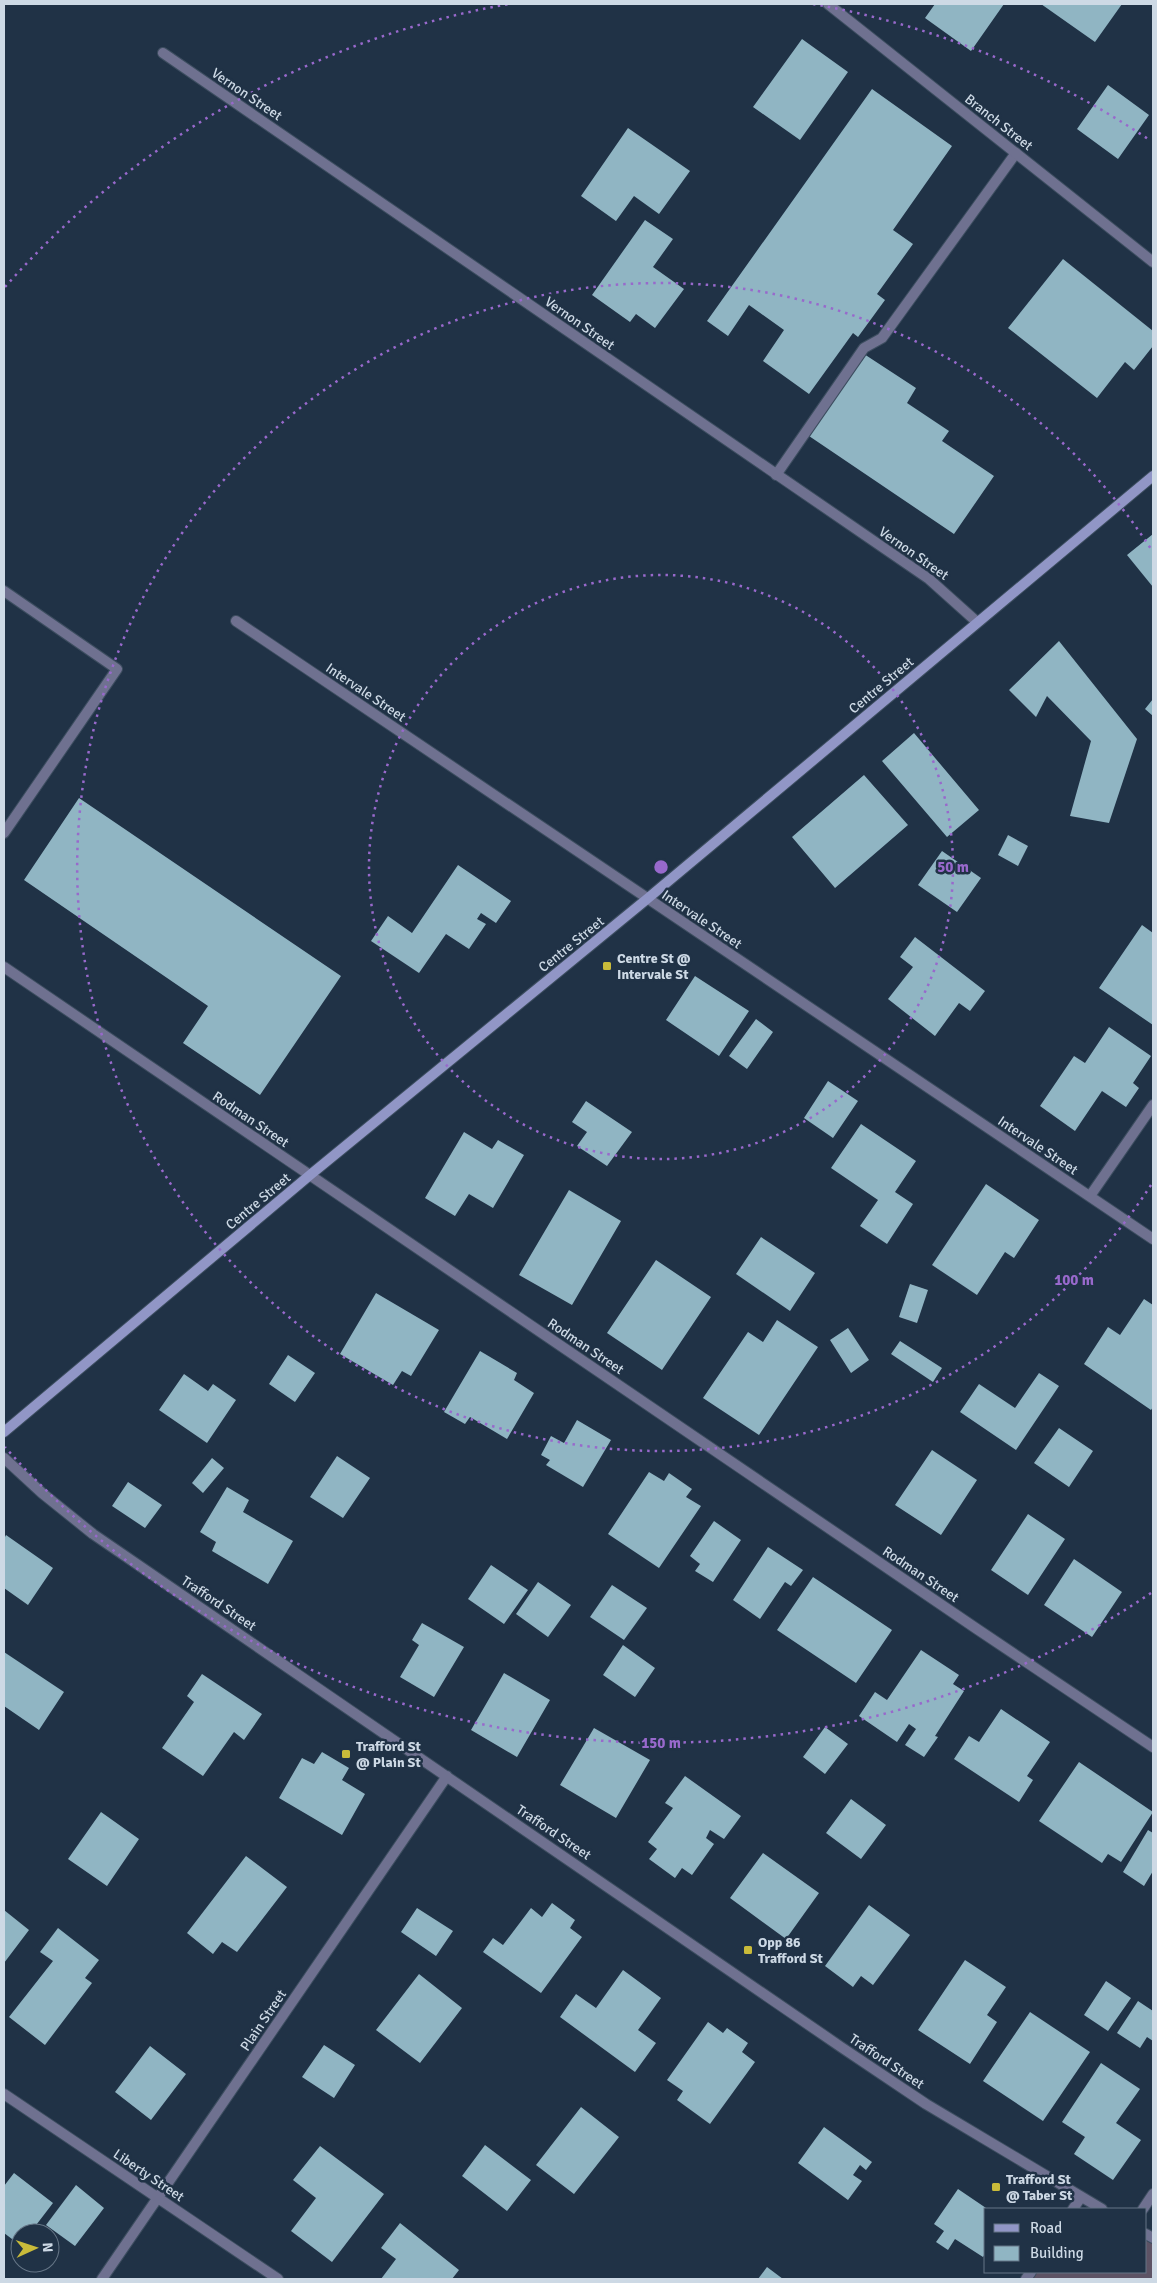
<svg xmlns="http://www.w3.org/2000/svg" width="1157" height="2283" viewBox="0 0 1157 2283" font-family="Signika,sans-serif">
	<style>
		.green { fill: #5d5365 }
		.building { fill: #90b5c3 }
		.lines { fill: none; stroke-linecap: round; stroke-linejoin: round }
		.service-casing { stroke: #3c4d5f; stroke-width: 12 }
		.minor-casing { stroke: #3c4d5f; stroke-width: 12 }
		.secondary-casing { stroke: #3c4d5f; stroke-width: 12 }
		.service { stroke: #6f7190; stroke-width: 10 }
		.minor { stroke: #6f7190; stroke-width: 10 }
		.secondary { stroke: #9196c6; stroke-width: 10 }
		.ring { fill: none; stroke: #9869cc; stroke-width: 2.5; stroke-dasharray: 2.5 5 }
		.poi-dot { fill: #c9bb3a; stroke: #203246; stroke-width: 2 }
		.labels { text-anchor: middle; stroke-width: 5; stroke-linejoin: round; paint-order: stroke }
		.street-label { font-size: 14px; fill: #cdd9e5; stroke: #203246 }
		.poi-label { font-size: 14px; font-weight: bold; fill: #cdd9e5; stroke: #203246; text-anchor: start }
		.centre { fill: #9869cc; stroke: #203246; stroke-width: 2.5 }
		.ring-label { font-size: 15px; text-anchor: middle; font-weight: bold; fill: #9869cc; stroke: #203246; stroke-width: 5; stroke-linejoin: round; paint-order: stroke }
	</style>
	<rect width="100%" height="100%" fill="#203246"/>
	<path class="green" d="M1146,2234l7,4v41h-127l5,-7h115z"/>
	<path class="building" d="M935,4h69l-33,47 -46,-33z
		M1041,4h81l-27,38z
		M802,39l46,33 -48,68 -47,-33z
		M1108,85l41,30 -31,44 -41,-30z
		M872,89l80,57 -59,84 20,14 -36,50 8,6 -27,37 -5,-4 -44,61 -46,-33 21,-31 -35,-25 -21,31 -21,-15z
		M628,128l62,43 -31,43 -25,-18 -18,25 -35,-25z
		M645,220l28,19 -20,28 31,22 -29,39 -19,-14 -6,8 -38,-27z
		M1063,259l90,72v15l-19,24 -9,-8 -28,36 -89,-70z
		M864,354l52,34 -9,15 42,28 -7,10 52,35 -40,58 -145,-98z
		M1153,534v53l-26,-32z
		M1059,641l78,98 -28,84 -39,-7 21,-75 -44,-45 -11,21 -27,-27z
		M1153,699v17l-8,-7z
		M914,733l65,77 -32,27 -65,-76z
		M864,775l44,50 -73,63 -43,-51z
		M79,798l262,178 -81,119 -77,-52 25,-37 -184,-126z
		M1008,835l20,11 -10,20 -20,-11z
		M942,851l39,27 -24,34 -39,-27z
		M458,865l53,36 -15,22 -15,-10 -4,6 9,5 -17,25 -23,-15 -27,39 -48,-32 17,-25 24,17z
		M1142,925l11,8v92l-54,-37z
		M915,937l70,54 -15,20 -11,-8 -24,33 -47,-37 25,-32 -13,-10z
		M695,976l54,35 -30,45 -53,-36z
		M756,1019l17,13 -26,37 -18,-13z
		M1109,1027l42,29 -18,27 6,5 -13,19 -24,-16 -27,40 -35,-25 34,-50 11,7z
		M828,1081l30,20 -25,37 -29,-20z
		M586,1101l46,31 -25,34 -30,-20 10,-14 -15,-10z
		M861,1124l55,37 -21,31 18,12 -26,40 -27,-18 18,-26 -47,-32z
		M464,1132l28,17 6,-9 26,15 -31,53 -24,-14 -14,22 -30,-18z
		M986,1184l53,36 -25,38 -9,-6 -28,43 -45,-30z
		M569,1190l52,31 -49,84 -53,-30z
		M761,1237l54,36 -25,38 -54,-37z
		M656,1260l55,37 -49,73 -55,-37z
		M910,1284l18,6 -11,33 -18,-6z
		M376,1293l63,37 -28,46 -9,-5 -9,14 -53,-31z
		M1144,1299l9,6v102l-2,3 -67,-46 24,-37 12,8z
		M777,1320l41,27 -59,88 -56,-37 45,-66 15,10z
		M848,1328l21,32 -18,13 -21,-33z
		M900,1341l42,27 -9,14 -42,-28z
		M480,1351l37,22 -3,7 20,13 -27,46 -37,-22 -5,7 -21,-12z
		M288,1355l27,18 -20,29 -26,-18z
		M1039,1373l20,13 -43,64 -56,-38 19,-28 36,24z
		M184,1374l24,17 5,-7 23,16 -29,43 -48,-33z
		M577,1420l34,20 -28,47 -37,-22 4,-5 -9,-5 10,-19 13,7z
		M1059,1428l34,23 -24,36 -35,-24z
		M932,1450l45,30 -36,55 -46,-30z
		M337,1456l33,22 -27,40 -33,-21z
		M212,1458l12,10 -21,25 -11,-10z
		M649,1472l15,9 5,-8 23,16 -6,8 15,9 -42,62 -51,-34z
		M128,1482l34,23 -17,23 -33,-22z
		M227,1487l22,13 -6,12 50,29 -25,43 -56,-33 4,-9 -16,-10z
		M1028,1514l37,25 -37,56 -37,-25z
		M714,1521l27,19 -28,42 -18,-11 5,-7 -10,-8z
		M6,1535l47,33 -25,37 -24,-17v-49z
		M768,1547l35,23 -12,16 -6,-4 -25,37 -27,-19z
		M1074,1559l48,33 -30,45 -48,-32z
		M491,1565l37,25 -24,34 -36,-25z
		M813,1577l79,53 -36,53 -79,-53z
		M538,1582l33,23 -23,32 -32,-23z
		M612,1585l35,23 -23,32 -34,-23z
		M422,1623l42,24 -30,50 -34,-20 19,-32 -7,-5z
		M623,1645l32,23 -20,29 -32,-22z
		M921,1650l38,25 -6,9 11,7 -29,45 3,1 -14,20 -19,-12 11,-16 -7,-5 -12,18 -38,-26 16,-24 12,8z
		M4,1652l60,40 -25,38 -35,-24z
		M504,1673l46,27 -33,57 -46,-27z
		M202,1674l60,40 -18,26 -10,-8 -31,44 -41,-28 32,-46 -7,-6z
		M1001,1709l49,33 -23,34 6,4 -14,22 -65,-43 15,-23 10,6z
		M825,1727l23,17 -23,30 -22,-17z
		M594,1728l56,32 -34,58 -56,-33z
		M322,1752l27,16 -7,12 23,14 -23,41 -63,-37 23,-40 12,6z
		M1079,1762l74,50 -32,50 -13,-8 -6,9 -63,-42z
		M685,1776l56,40 -17,23 -14,-9 -4,8 8,6 -22,31 -10,-7 -7,10 -26,-19 8,-10 -9,-7 25,-34 -8,-5z
		M851,1799l35,26 -25,34 -35,-26z
		M101,1812l38,27 -32,47 -39,-27z
		M1148,1830l5,3v38l-9,15 -21,-14z
		M763,1853l56,40 -33,46 -56,-41z
		M246,1856l41,31 -50,65 -15,-10 -9,12 -26,-21z
		M552,1903l23,17 -5,8 12,9 -41,56 -58,-41 10,-14 10,7 28,-37 11,9z
		M869,1905l41,30 -37,50 -12,-9 -8,11 -28,-21z
		M417,1908l36,23 -17,25 -35,-24z
		M4,1910l25,20 -25,33z
		M58,1928l41,32 -14,18 7,5 -47,62 -36,-28 44,-56 -13,-9z
		M965,1960l41,27 -19,28 10,7 -27,42 -52,-34z
		M623,1970l38,28 -23,32 18,13 -21,29 -75,-55 16,-23 20,14z
		M419,1974l43,34 -42,55 -44,-33z
		M1106,1981l25,17 -23,33 -24,-16z
		M1138,2001l15,10v30l-6,-4 -7,11 -23,-15z
		M1030,2012l60,40 -47,69 -60,-40z
		M708,2022l15,11 4,-5 21,15 -6,9 13,10 -45,62 -33,-24 6,-9 -16,-11z
		M324,2045l31,20 -21,33 -32,-21z
		M150,2046l36,28 -35,46 -36,-28z
		M1101,2063l39,26 -24,34 25,17 -28,40 -39,-26 11,-17 -23,-15z
		M581,2107l38,30 -45,57 -38,-29z
		M824,2127l48,35 -6,8 -6,-5 -7,10 9,6 -14,19 -50,-37z
		M485,2145l46,35 -24,31 -45,-35z
		M320,2146l64,48 -52,68 -41,-31 25,-33 -23,-18z
		M14,2173l39,30 -23,30h-10v12l-16,-12v-47z
		M76,2185l28,23 -29,38 -29,-21z
		M958,2189l28,19v44l-3,5 -28,-18 -7,11 -12,-8 8,-11 -10,-7z
		M400,2223l59,47 -7,9h-71l15,-20 -15,-11z
		M767,2267l16,12h-25z"/>
	<g class="lines">
		<g class="service-casing">
			<path id="service" d="M776,475l88,-127 18,-10 134,-185
				M4,591l113,78 -113,164"/>
		</g>
		<g class="minor-casing">
			<path id="minor" d="M828,4l325,258
				M163,53l766,526 48,43
				M236,621l917,618
				M4,967l973,662 176,118
				M1090,1196l63,-91
				M4,1458l38,35 51,41 748,513 85,57 176,105
				M4,2094l274,185
				M1073,2209l8,-12
				M1143,2209l10,-15
				M1146,2234l7,4
				M102,2279l345,-503
				M1026,2279l5,-7"/>
		</g>
		<g class="secondary-casing">
			<path id="secondary" d="M4,1432l306,-257 337,-276 506,-423"/>
		</g>
		<use href="#service" class="service"/>
		<use href="#minor" class="minor"/>
		<use href="#secondary" class="secondary"/>
	</g>
	<g class="ring">
		<circle cx="661" cy="867" r="292"/>
		<path d="M1151 1185A584 584 0 1 1 1151 549"/>
		<path d="M1151 1593A876 876 0 0 1 5 1447M5 287A876 876 0 0 1 509 4M813 4A876 876 0 0 1 1151 141"/>
	</g>
	<g class="poi-dot">
		<rect x="602" y="961" width="10" height="10" rx="2.5"/>
		<rect x="341" y="1749" width="10" height="10" rx="2.5"/>
		<rect x="743" y="1945" width="10" height="10" rx="2.5"/>
		<rect x="991" y="2182" width="10" height="10" rx="2.5"/>
	</g>
	<g class="labels">
		<g class="street-label">
			<text transform="translate(247 94) rotate(34)" y="5">Vernon Street</text>
			<text transform="translate(999 122) rotate(38)" y="5">Branch Street</text>
			<text transform="translate(580 323) rotate(35)" y="5">Vernon Street</text>
			<text transform="translate(914 553) rotate(35)" y="5">Vernon Street</text>
			<text transform="translate(881 685) rotate(-40)" y="5">Centre Street</text>
			<text transform="translate(366 692) rotate(34)" y="5">Intervale Street</text>
			<text transform="translate(702 919) rotate(34)" y="5">Intervale Street</text>
			<text transform="translate(571 944) rotate(-39)" y="5">Centre Street</text>
			<text transform="translate(251 1119) rotate(34)" y="5">Rodman Street</text>
			<text transform="translate(1038 1145) rotate(34)" y="5">Intervale Street</text>
			<text transform="translate(258 1201) rotate(-40)" y="5">Centre Street</text>
			<text transform="translate(586 1346) rotate(34)" y="5">Rodman Street</text>
			<text transform="translate(921 1574) rotate(34)" y="5">Rodman Street</text>
			<text transform="translate(219 1603) rotate(34)" y="5">Trafford Street</text>
			<text transform="translate(554 1832) rotate(34)" y="5">Trafford Street</text>
			<text transform="translate(263 2020) rotate(-56)" y="5">Plain Street</text>
			<text transform="translate(887 2061) rotate(34)" y="5">Trafford Street</text>
			<text transform="translate(149 2175) rotate(34)" y="5">Liberty Street</text>
		</g>
		<g class="poi-label">
			<text x="617" y="963">Centre St @<tspan x="617" dy="16">Intervale St</tspan></text>
			<text x="356" y="1751">Trafford St<tspan x="356" dy="16">@ Plain St</tspan></text>
			<text x="758" y="1947">Opp 86<tspan x="758" dy="16">Trafford St</tspan></text>
			<text x="1006" y="2184">Trafford St<tspan x="1006" dy="16">@ Taber St</tspan></text>
		</g>
	</g>
	<circle cx="661" cy="867" r="8" class="centre"/>
	<g class="ring-label">
		<text x="953" y="872">50 m</text>
		<text x="1074" y="1285">100 m</text>
		<text x="661" y="1748">150 m</text>
	</g>
	<rect width="1157" height="2283" fill="none" stroke="#cdd9e5" stroke-width="10"/>
	<rect x="984" y="2208" width="162" height="65" fill="#203246" stroke="#657586"/>
	<rect x="994" y="2224" width="25" height="8" fill="#9196c6" stroke="#657586"/>
	<text x="1030" y="2233" font-size="15" fill="#cdd9e5">Road</text>
	<rect x="994" y="2246" width="25" height="15" fill="#90b5c3" stroke="#657586"/>
	<text x="1030" y="2258" font-size="15" fill="#cdd9e5">Building</text>
	<g transform="translate(35 2248) rotate(87)"><circle r="24" fill="#203246" stroke="#657586"/>
	<path d="M0-4L9 19L0 12L-9 19Z" fill="#c9bb3a"/>
	<text y="-8" font-size="14" font-weight="bold" text-anchor="middle" fill="#cdd9e5">N</text>
	</g>
</svg>
